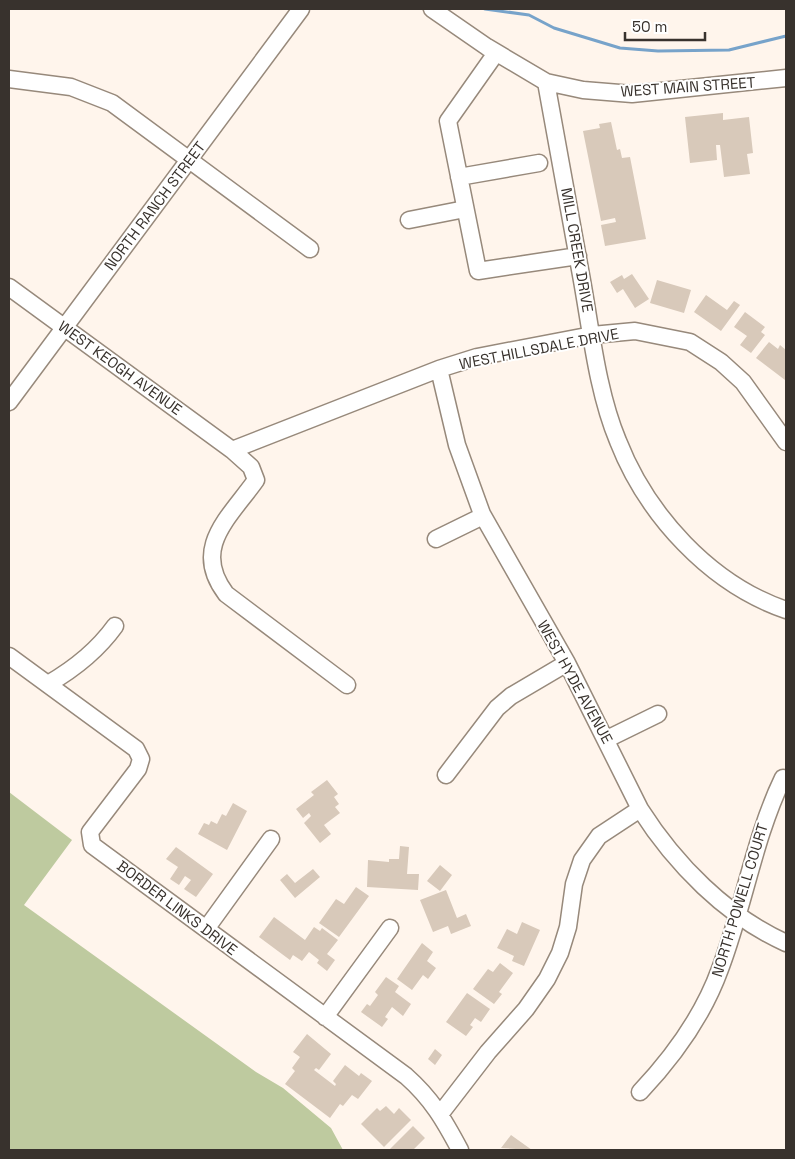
<svg xmlns="http://www.w3.org/2000/svg" width="795" height="1159" viewBox="0 0 795 1159" font-family="'Space Grotesk',sans-serif">
	<style>
		.green { fill: #beca9f }
		.lines { fill: none; stroke-linecap: round; stroke-linejoin: round }
		.stream { stroke: #77a3ca; stroke-width: 3 }
		.building { fill: #d8c9ba }
		.minor-casing { stroke: #97897b; stroke-width: 19 }
		.minor { stroke: #fff; stroke-width: 16 }
		.labels { text-anchor: middle; stroke-width: 4; stroke-linejoin: round; paint-order: stroke }
		.street-label { font-size: 15px; fill: #38322d; stroke: #fff }
	</style>
	<rect width="100%" height="100%" fill="#fff5ec"/>
	<path class="green" d="M9,792l63,48 -48,65 232,167 27,16 48,40 12,22h-334z"/>
	<g class="lines">
		<path class="stream" d="M485,9l44,6 25,13 66,20 38,3 71,-1 57,-14"/>
	</g>
	<path class="building" d="M723,113v7l26,-3 4,36 -6,1 3,20 -26,3 -4,-32h-4l1,15 -27,3 -5,-46z
		M611,122l6,28 3,-1 2,9 8,-1 16,82 -41,7 -4,-21 15,-3 -1,-4 -14,3 -18,-90 17,-3 -1,-4z
		M632,274l17,25 -14,9 -12,-19 -6,4 -7,-11 12,-7 2,4z
		M657,280l34,10 -7,23 -34,-10z
		M706,295l21,15 7,-9 6,4 -19,26 -27,-19z
		M745,312l20,15 -4,5 4,3 -14,18 -11,-8 7,-9 -13,-9z
		M769,342l9,7 2,-4 6,5 -1,30 -29,-22z
		M327,780l11,14 -4,3 5,7 -4,3 5,6 -16,12 7,9 -11,9 -16,-20 7,-7 -2,-3 -6,5 -7,-9 18,-14 -3,-3z
		M233,803l14,8 -20,39 -29,-16 6,-11 5,2 2,-4 6,3 5,-10 4,2z
		M400,846l9,1 -2,27h12l-1,16 -51,-3 1,-27 21,2v-3h10z
		M176,847l37,27 -17,23 -12,-8 7,-9 -6,-4 -6,9 -9,-6 8,-12 -12,-8z
		M440,865l12,10 -12,16 -13,-10z
		M313,869l7,8 -25,21 -15,-18 7,-6 8,9z
		M356,887l13,9 -30,41 -20,-14 17,-24 8,5z
		M446,890l11,28 9,-4 5,12 -20,8 -3,-8 -15,6 -13,-32z
		M274,917l31,23 9,-13 6,4 2,-3 16,12 -11,14 8,6 -8,11 -10,-8 2,-3 -10,-8 -7,9 -9,-6 -3,5 -31,-23z
		M522,922l18,8 -16,36 -12,-5 2,-5 -17,-8 10,-19 10,5z
		M422,943l11,9 -6,9 9,7 -8,11 -5,-4 -11,15 -15,-11z
		M500,963l13,10 -14,19 3,2 -8,10 -21,-15 15,-20 5,3z
		M386,977l13,9 -4,6 16,12 -8,12 -11,-9 -7,10 3,2 -6,8 -21,-15 6,-8 3,2 8,-11 -3,-3z
		M467,993l23,16 -9,13 -6,-4 -5,7 3,2 -7,9 -20,-14z
		M307,1034l24,20 -12,16 -3,-2 -2,2 21,16 1,-2 -3,-3 12,-16 14,11 2,-3 11,8 -14,18 -6,-4 -9,11 -3,-2 -10,14 -45,-34 10,-13 -3,-3 8,-11 -7,-5z
		M435,1049l7,6 -7,10 -7,-6z
		M386,1106l8,8 5,-6 12,12 -27,27 -23,-23 16,-16 3,3z
		M413,1126l12,12 -12,12h-24z
		M511,1135l21,15 -31,-2z"/>
	<g class="lines">
		<g class="minor-casing">
			<path id="minor" d="M432,9l55,38 59,35 37,8 49,4 154,-16
				M496,53l-48,68 30,150 100,-15
				M9,79l62,8 41,16 198,146
				M546,82c12,64 23,129 35,193 10,54 16,116 37,166 29,74 92,143 168,169
				M459,177l80,-14
				M409,220l56,-11
				M9,287l223,163 19,17 5,13c-27,38 -65,68 -30,114l121,91
				M439,369l18,76 25,69 85,149 73,146c35,55 86,107 146,134
				M9,402l292,-393
				M232,450l207,-81 38,-12 115,-22 43,-4 55,11 31,20 22,20 43,60
				M436,539l47,-23
				M9,656l127,93 5,10 -3,10 -48,63 2,13 314,231c26,23 38,44 54,74
				M48,684c26,-15 49,-33 67,-58
				M607,739l51,-25
				M446,775l51,-67 14,-12 56,-33
				M206,929l65,-90
				M325,1017l65,-89
				M640,1092c34,-36 63,-76 80,-123 24,-63 34,-131 63,-191
				M441,1113l47,-61 38,-43 21,-30 13,-26 8,-26 6,-43 8,-24 17,-24 41,-27"/>
		</g>
		<use href="#minor" class="minor"/>
	</g>
	<g class="labels">
		<g class="street-label">
			<text transform="translate(688 87) rotate(-4)" y="5">WEST MAIN STREET</text>
			<text transform="translate(155 206) rotate(-53)" y="5">NORTH RANCH STREET</text>
			<text transform="translate(577 250) rotate(80)" y="5">MILL CREEK DRIVE</text>
			<text transform="translate(539 349) rotate(-11)" y="5">WEST HILLSDALE DRIVE</text>
			<text transform="translate(120 368) rotate(36)" y="5">WEST KEOGH AVENUE</text>
			<text transform="translate(575 682) rotate(61)" y="5">WEST HYDE AVENUE</text>
			<text transform="translate(740 900) rotate(-73)" y="5">NORTH POWELL COURT</text>
			<text transform="translate(177 908) rotate(37)" y="5">BORDER LINKS DRIVE</text>
		</g>
	</g>
	<rect width="795" height="1159" fill="none" stroke="#38322d" stroke-width="20"/>
	<path d="M625 32v8h80v-8" fill="none" stroke="#38322d" stroke-width="2.5"/>
	<text x="632" y="32" font-size="15" fill="#38322d" stroke="#ffffff" stroke-width="4" paint-order="stroke">50 m</text>
</svg>
